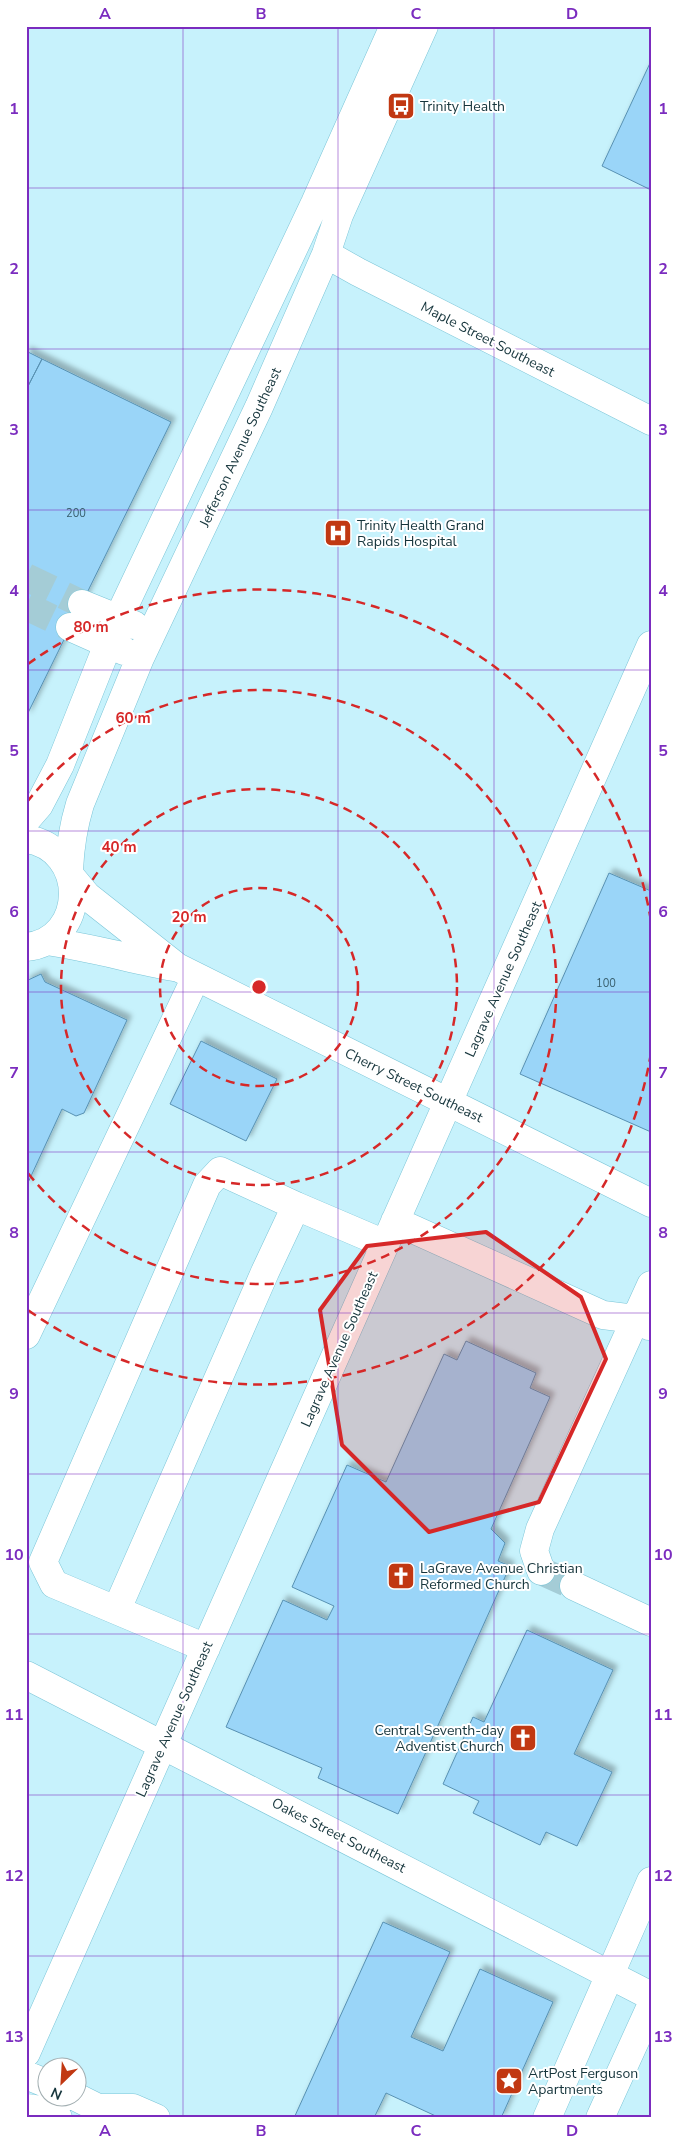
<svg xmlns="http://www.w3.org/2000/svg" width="677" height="2144" viewBox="0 0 677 2144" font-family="'Nunito Sans',sans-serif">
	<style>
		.building { fill: #9ad5f8; stroke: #5891b2; filter: url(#shadow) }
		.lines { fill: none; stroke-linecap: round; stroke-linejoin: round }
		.minor-tunnel { stroke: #a4ccd6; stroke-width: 28; stroke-dasharray: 28 14; stroke-linecap: butt }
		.minor-casing { stroke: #7bc5d7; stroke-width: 29 }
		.minor { stroke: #fff; stroke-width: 28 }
		.marked { fill: #d62828; fill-opacity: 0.2; stroke: #d62828; stroke-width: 4; stroke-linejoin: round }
		.grid { fill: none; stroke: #7b2cbf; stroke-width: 1; stroke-opacity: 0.55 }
		.ring { fill: none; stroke: #d62828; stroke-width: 2.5; stroke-dasharray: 9 6 }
		.labels { text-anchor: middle; stroke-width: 4; stroke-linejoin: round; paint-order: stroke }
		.number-label { font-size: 11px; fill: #375d6b }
		.poi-label { font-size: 14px; fill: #16353c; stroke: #fff; text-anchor: start }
		.street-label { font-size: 14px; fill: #16353c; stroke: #fff }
		.centre { fill: #d62828; stroke: #fff; stroke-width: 2.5 }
		.ring-label { font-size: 15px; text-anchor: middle; font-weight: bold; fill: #d62828; stroke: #fff; stroke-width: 4; stroke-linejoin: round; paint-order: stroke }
		.neatline { fill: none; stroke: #7b2cbf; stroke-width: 2 }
		.grid-label { font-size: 16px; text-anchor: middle; font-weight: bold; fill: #7b2cbf }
	</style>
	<defs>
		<filter id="shadow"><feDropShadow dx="4.5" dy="-4.5" stdDeviation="2.5" flood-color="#0004"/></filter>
	</defs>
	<rect width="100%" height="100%" fill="#c7f2fc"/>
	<path class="building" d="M651,61v129l-49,-24z
		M26,351l16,8 -16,31z
		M42,359l129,63 -145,295v-327z
		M609,873l42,18v241l-131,-58z
		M41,974l4,8 82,38 -43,93 -8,3 -14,-7 -36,78v-206z
		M201,1041l76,38 -31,62 -76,-37z
		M466,1341l70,32 -6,15 20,9 -59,132 14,14 -7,18 12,5 -112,248 -80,-36 4,-10 -96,-41 57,-127 44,20 7,-14 -42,-19 55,-122 39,17 58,-128 13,6z
		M527,1630l86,40 -39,84 38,18 -35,74 -31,-14 -6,13 -67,-32 6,-12 -36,-17 30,-67 11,5z
		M383,1922l67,30 -39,85 32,14 37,-82 73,33 -52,116h-61l-54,-25 -12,25h-80z"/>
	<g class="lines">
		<path class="minor-tunnel" d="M26,577l56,27
			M26,606l44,21
			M541,1571l33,15"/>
		<g class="minor-casing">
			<path id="minor" d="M326,254l32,18 293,149
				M82,604l52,21
				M70,627l54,24
				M26,820l13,-15 21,-40 58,-146 197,-416 79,-177
				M26,839c63,9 62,102 0,108
				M69,870c1,-23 4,-43 11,-66l60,-146 119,-251 67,-153 13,-39 85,-189
				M72,878l15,18 90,71 474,236
				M46,941c43,6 85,18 128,26
				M296,1206l89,38
				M395,1221l208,94 32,4 14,7
				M26,1335l170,-358
				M541,1571l-7,-20 6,-22 111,-244
				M574,1586l77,36
				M117,1609l148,-337 31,-66 -76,-35 -13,14 -164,377 11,22 152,64
				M26,1675l625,321
				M26,2053l625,-1408
				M26,2075l22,9
				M74,2096l24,12h35l23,10
				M26,2108l15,2 17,8
				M547,2118l104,-237
				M600,2118l51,-112"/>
		</g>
		<use href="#minor" class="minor"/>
	</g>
	<path class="marked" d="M486,1232l95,65 25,62 -67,143 -110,30 -87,-87 -22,-135 47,-64z"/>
	<path class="grid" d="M183,26v2092M338,26v2092M494,26v2092M26,188h625M26,349h625M26,510h625M26,670h625M26,831h625M26,992h625M26,1152h625M26,1313h625M26,1474h625M26,1634h625M26,1795h625M26,1956h625"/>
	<g class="ring">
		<circle cx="259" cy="987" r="99"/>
		<circle cx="259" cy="987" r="198"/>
		<path d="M27 802A297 297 0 1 1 27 1172"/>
		<path d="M651 1053A397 397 0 0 1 28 1310M28 664A397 397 0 0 1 651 921"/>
	</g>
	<defs>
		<g id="bus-square" transform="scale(1.4375)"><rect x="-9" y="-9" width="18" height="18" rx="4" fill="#c13812" stroke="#fff"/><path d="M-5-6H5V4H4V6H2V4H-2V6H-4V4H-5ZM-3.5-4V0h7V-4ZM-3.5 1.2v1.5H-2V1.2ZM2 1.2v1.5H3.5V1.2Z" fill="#fff"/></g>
		<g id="hospital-square" transform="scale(1.4375)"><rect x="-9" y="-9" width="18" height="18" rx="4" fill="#c13812" stroke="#fff"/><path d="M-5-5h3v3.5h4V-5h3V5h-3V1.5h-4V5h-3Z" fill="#fff"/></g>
		<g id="church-square" transform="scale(1.4375)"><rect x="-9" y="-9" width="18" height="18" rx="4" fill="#c13812" stroke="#fff"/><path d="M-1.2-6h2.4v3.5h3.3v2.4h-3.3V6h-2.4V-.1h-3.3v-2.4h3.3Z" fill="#fff"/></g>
		<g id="sight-square" transform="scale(1.4375)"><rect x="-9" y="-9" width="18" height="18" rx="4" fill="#c13812" stroke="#fff"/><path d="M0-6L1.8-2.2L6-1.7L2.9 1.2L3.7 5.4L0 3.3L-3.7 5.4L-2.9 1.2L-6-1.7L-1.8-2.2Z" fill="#fff"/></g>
	</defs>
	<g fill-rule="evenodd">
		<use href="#bus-square" x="401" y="106"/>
		<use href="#hospital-square" x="338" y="533"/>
		<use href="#church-square" x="401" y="1576"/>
		<use href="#church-square" x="523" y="1738"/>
		<use href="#sight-square" x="509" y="2081"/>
	</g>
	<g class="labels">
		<g class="number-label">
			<text x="76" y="517">200</text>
			<text x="606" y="987">100</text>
		</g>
		<g class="poi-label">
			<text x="420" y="111">Trinity Health</text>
			<text x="357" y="530">Trinity Health Grand<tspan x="357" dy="16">Rapids Hospital</tspan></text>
			<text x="420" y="1573">LaGrave Avenue Christian<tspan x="420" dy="16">Reformed Church</tspan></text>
			<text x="504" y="1735" text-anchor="end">Central Seventh-day<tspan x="504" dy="16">Adventist Church</tspan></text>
			<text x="528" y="2078">ArtPost Ferguson<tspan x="528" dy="16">Apartments</tspan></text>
		</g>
		<g class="street-label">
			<text transform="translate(488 339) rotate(27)" y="5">Maple Street Southeast</text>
			<text transform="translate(240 447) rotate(-65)" y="5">Jefferson Avenue Southeast</text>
			<text transform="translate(503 979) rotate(-66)" y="5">Lagrave Avenue Southeast</text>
			<text transform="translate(414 1085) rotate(26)" y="5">Cherry Street Southeast</text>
			<text transform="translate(339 1349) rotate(-66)" y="5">Lagrave Avenue Southeast</text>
			<text transform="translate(174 1719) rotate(-66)" y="5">Lagrave Avenue Southeast</text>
			<text transform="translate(339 1835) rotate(27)" y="5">Oakes Street Southeast</text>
		</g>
	</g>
	<circle cx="259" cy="987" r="8" class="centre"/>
	<g class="ring-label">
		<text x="91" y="632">80 m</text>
		<text x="133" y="723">60 m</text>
		<text x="119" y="852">40 m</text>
		<text x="189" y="922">20 m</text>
	</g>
	<rect width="677" height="2144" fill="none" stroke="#ffffff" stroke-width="55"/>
	<g transform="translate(62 2082) rotate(205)"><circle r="24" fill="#ffffff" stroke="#a2aeb1"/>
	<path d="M0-4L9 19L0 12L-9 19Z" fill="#c13812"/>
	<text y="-8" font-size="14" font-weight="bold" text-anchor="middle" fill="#16353c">N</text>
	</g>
	<rect x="28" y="28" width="622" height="2088" class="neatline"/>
	<g class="grid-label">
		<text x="105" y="19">A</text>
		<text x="261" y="19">B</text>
		<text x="416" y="19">C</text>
		<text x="572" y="19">D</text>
		<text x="14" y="114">1</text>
		<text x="663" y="114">1</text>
		<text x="14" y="274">2</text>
		<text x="663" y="274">2</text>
		<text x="14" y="435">3</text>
		<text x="663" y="435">3</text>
		<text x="14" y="596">4</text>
		<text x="663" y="596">4</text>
		<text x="14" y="756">5</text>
		<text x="663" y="756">5</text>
		<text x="14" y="917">6</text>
		<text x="663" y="917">6</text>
		<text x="14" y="1078">7</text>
		<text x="663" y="1078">7</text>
		<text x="14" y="1238">8</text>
		<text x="663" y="1238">8</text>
		<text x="14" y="1399">9</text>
		<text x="663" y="1399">9</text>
		<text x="14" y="1560">10</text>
		<text x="663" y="1560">10</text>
		<text x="14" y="1720">11</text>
		<text x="663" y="1720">11</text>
		<text x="14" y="1881">12</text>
		<text x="663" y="1881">12</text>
		<text x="14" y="2042">13</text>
		<text x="663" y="2042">13</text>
		<text x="105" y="2136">A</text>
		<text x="261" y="2136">B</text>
		<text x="416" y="2136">C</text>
		<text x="572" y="2136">D</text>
	</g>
</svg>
